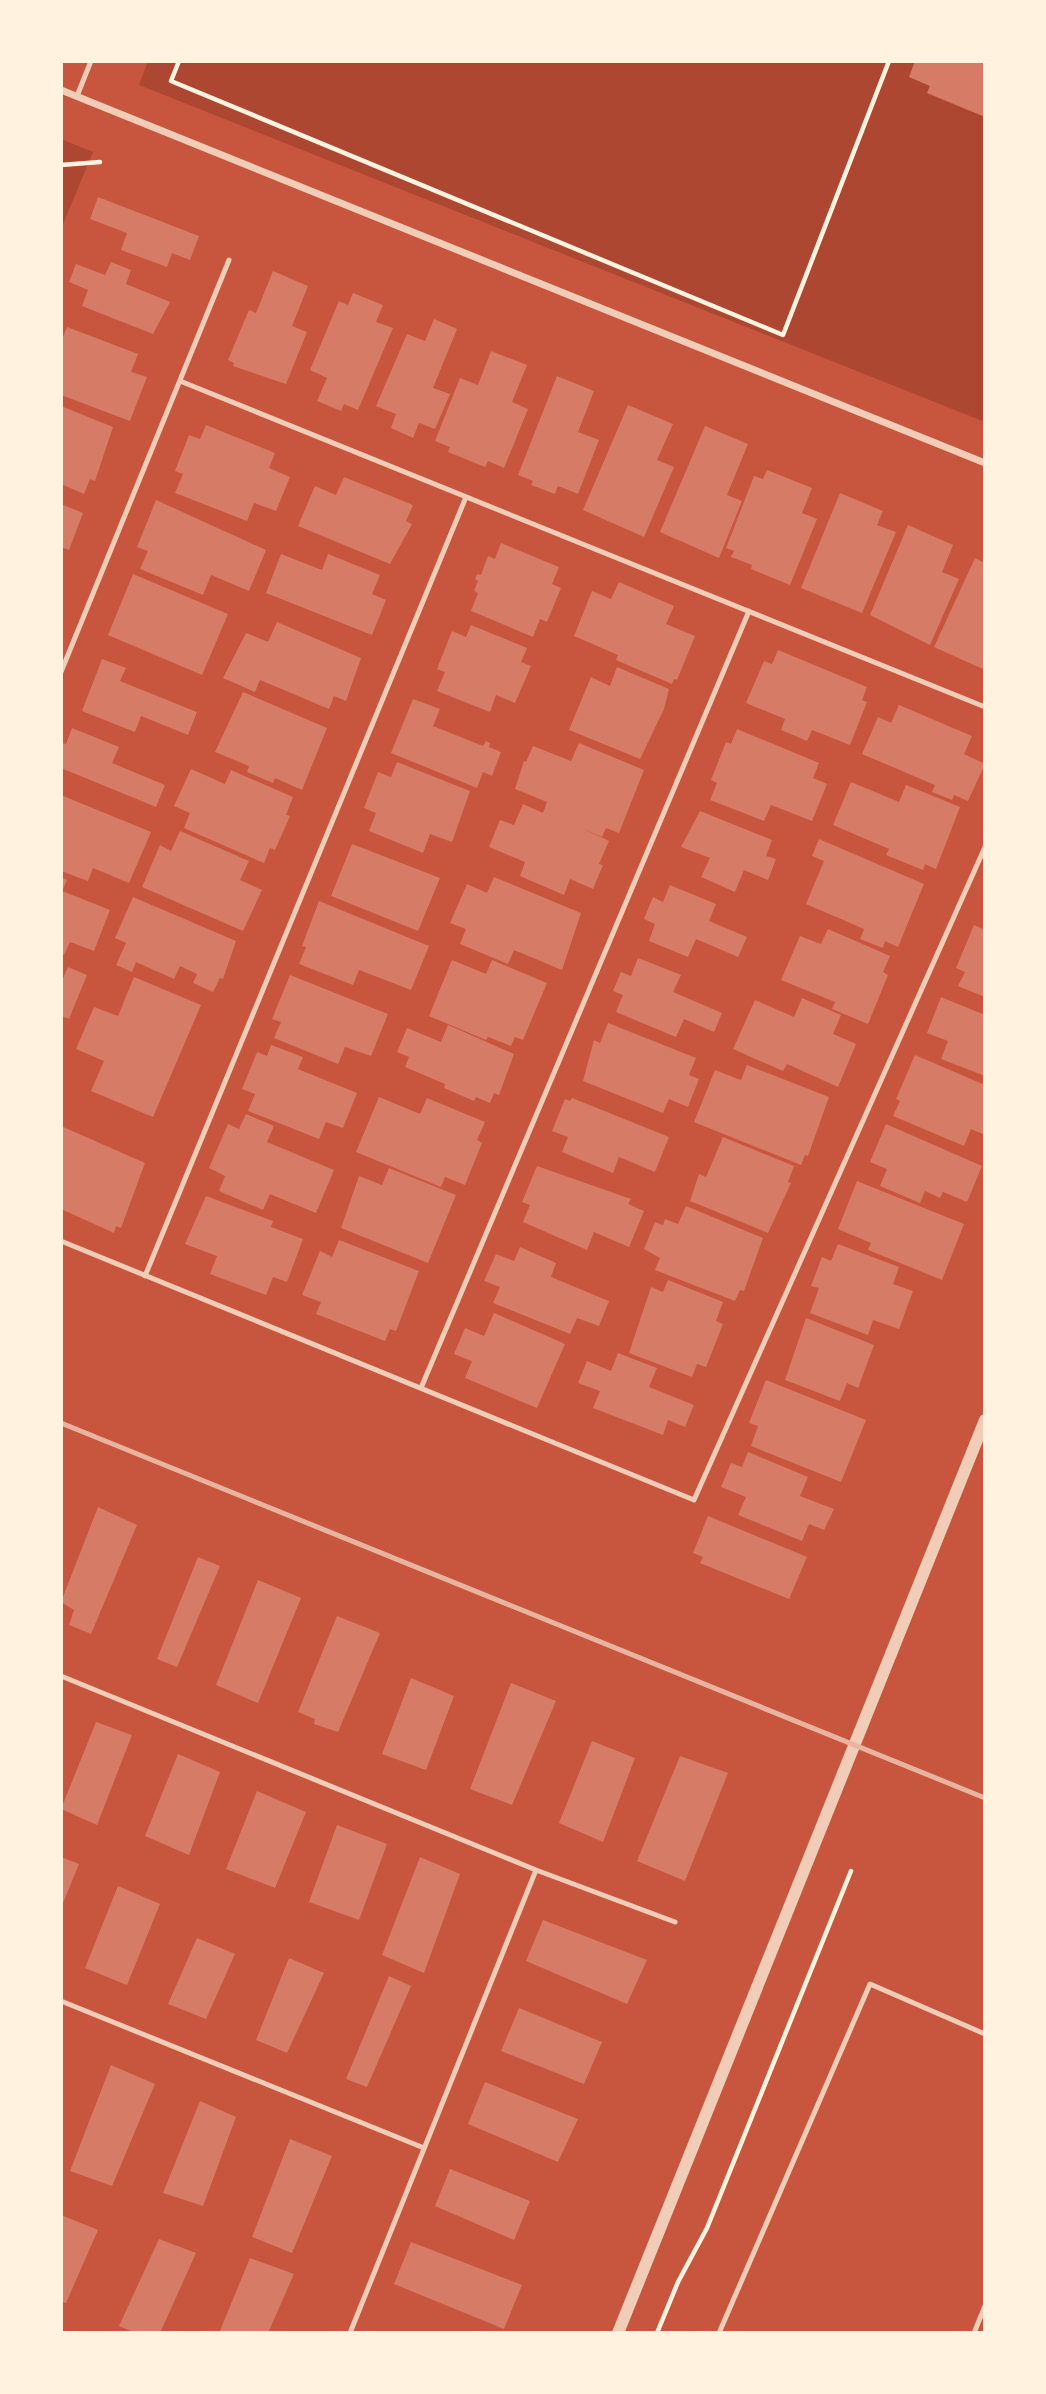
<svg xmlns="http://www.w3.org/2000/svg" width="1046" height="2394" viewBox="0 0 1046 2394" font-family="Overpass,sans-serif">
	<style>
		.green { fill: #ae4732 }
		.building { fill: #d67c66 }
		.lines { fill: none; stroke-linecap: round; stroke-linejoin: round }
		.path { stroke: #fff3e0; stroke-width: 4.5 }
		.service { stroke: #f1ccb7; stroke-width: 5 }
		.minor { stroke: #f1ccb7; stroke-width: 7 }
		.tertiary { stroke: #f1ccb7; stroke-width: 12 }
		.rail { stroke: #e9b49f; stroke-width: 5 }
	</style>
	<rect width="100%" height="100%" fill="#c8553d"/>
	<path class="green" d="M148,61h837v361l-846,-337z
		M61,139l32,13 -32,77z"/>
	<path class="building" d="M915,61h70v56l-58,-24 3,-7 -21,-9z
		M98,197l101,39 -9,24 -18,-7 -5,14 -46,-17 6,-17 -37,-14z
		M111,262l20,8 -5,14 44,18 -17,32 -71,-28 6,-16 -19,-8 7,-18 29,11z
		M273,271l35,15 -16,40 15,6 -21,52 -53,-18 1,-3 -6,-3 21,-50 7,3z
		M353,293l30,12 -7,17 17,6 -35,82 -14,-6 -3,7 -24,-10 10,-23 -17,-8 29,-69 9,4z
		M434,319l23,10 -24,59 17,6 -15,35 -16,-6 -6,15 -22,-10 5,-14 -20,-8 31,-72 18,7z
		M67,327l71,27 -7,18 16,5 -17,44 -69,-26v-53z
		M491,351l36,14 -15,37 16,7 -24,59 -16,-7 -3,6 -37,-15 2,-5 -15,-6 25,-63 18,7z
		M557,376l37,15 -16,41 21,8 -21,54 -20,-8 -3,8 -24,-9 2,-4 -15,-6z
		M628,405l45,19 -16,36 17,7 -30,70 -61,-27z
		M61,406l52,21 -18,54 -5,-2 -6,15 -23,-10z
		M206,425l69,28 -6,15 21,9 -14,34 -22,-8 -7,18 -72,-28 8,-19 -8,-3 14,-36 11,4z
		M705,426l43,18 -21,51 15,6 -23,57 -59,-26z
		M767,470l45,18 -10,25 15,6 -27,66 -39,-16 1,-4 -21,-8 3,-6 -8,-3 28,-72 9,3z
		M344,477l69,28 -7,16 6,3 -22,40 -92,-38 17,-40 21,9z
		M840,493l43,18 -6,14 19,7 -34,81 -61,-25z
		M156,500l110,50 -17,41 -38,-16 -8,20 -63,-26 8,-18 -11,-4z
		M61,504l22,9 -14,37 -8,-3z
		M908,525l45,20 -11,27 17,7 -29,66 -60,-30z
		M501,543l58,24 -7,17 9,4 -14,34 -7,-3 -7,18 -62,-26 7,-18 -4,-2 4,-10 -3,-2 2,-5 4,1 7,-19 7,3z
		M281,554l41,16 6,-16 52,21 -8,19 14,6 -14,35 -106,-42z
		M975,558l10,5v107l-51,-23z
		M133,574l95,40 -26,61 -94,-40z
		M619,582l55,24 -8,18 29,12 -18,44 -3,-1 -2,5 -56,-24 2,-5 -44,-19 18,-45 19,8z
		M277,622l84,36 -15,43 -12,-5 -5,13 -69,-29 -5,12 -32,-14 23,-45 22,9z
		M471,625l56,23 -6,14 10,4 -16,37 -19,-8 -6,17 -53,-21 8,-19 -8,-3 15,-38 14,6z
		M778,650l89,37 -5,13 5,2 -17,43 -38,-15 -5,11 -26,-11 4,-11 -39,-16 18,-42 8,3z
		M102,659l24,9 -6,13 77,31 -9,23 -47,-19 -6,16 -53,-21z
		M617,667l52,22 -5,20 -24,50 -71,-29 22,-53 19,9z
		M243,692l84,36 -25,62 -27,-12 -2,5 -26,-11 2,-6 -34,-14z
		M413,699l27,10 -7,17 50,20 3,-5 4,2 -1,4 12,5 -9,24 -9,-4 -6,16 -86,-35z
		M899,705l73,31 -8,18 21,10 -17,37 -14,-6 -2,5 -20,-8 3,-7 -73,-31 16,-37 13,6z
		M72,728l47,19 -7,16 53,22 -9,22 -95,-39v-25l5,1z
		M737,729l82,34 -6,15 14,6 -15,37 -41,-16 -7,16 -54,-21 7,-17 -6,-3 15,-38 5,2z
		M579,743l65,27 -25,63 -13,-5 -4,9 -21,-9 28,13 -10,23 4,1 -10,24 -23,-10 -6,16 -44,-19 5,-14 -36,-15 11,-27 14,5 9,-21 20,9 4,-11 -32,-13 9,-28 2,1 7,-16 38,15z
		M397,762l73,29 -18,51 -22,-8 -7,19 -54,-22 7,-18 -12,-5 14,-36 13,5z
		M191,769l34,15 6,-14 62,27 -7,18 4,1 -15,34 -5,-2 -6,15 -80,-35 6,-15 -16,-7z
		M851,782l48,20 7,-17 54,22 -24,62 -11,-5 -2,6 -37,-15 3,-6 -56,-24z
		M61,795l90,37 -22,51 -36,-15 -5,13 -27,-10z
		M700,811l72,29 -6,16 10,3 -8,21 -24,-10 -9,22 -34,-15 9,-19 -29,-11z
		M180,831l69,30 -9,19 22,10 -19,41 -101,-44 18,-42 11,6z
		M819,839l105,45 -26,63 -13,-6 -2,7 -23,-9 4,-10 -58,-25 18,-43 -12,-5z
		M352,844l88,34 -22,53 -87,-35z
		M61,877l6,3 -5,11 48,19 -16,41 -24,-9 -6,13 -3,-1z
		M494,877l87,36 -19,57 -48,-20 -6,14 -48,-20 6,-15 -16,-6 17,-39 20,9z
		M670,885l46,19 -7,17 38,16 -9,20 -42,-18 -8,18 -39,-16 6,-17 -11,-5 9,-22 10,5z
		M133,897l103,44 -13,38 -3,-1 -7,14 -20,-9 4,-9 -17,-8 -6,13 -38,-17 -4,10 -16,-7 10,-22 -11,-5z
		M319,901l110,45 -18,44 -52,-20 -6,15 -54,-21 7,-17 -4,-1z
		M974,925l11,5v67l-27,-11 7,-14 -9,-4z
		M828,929l62,27 -7,16 5,3 -20,49 -36,-15 3,-7 -54,-22 19,-44 21,8z
		M638,958l43,17 -8,17 49,21 -8,19 -30,-13 -8,18 -60,-25 7,-17 -10,-4 8,-19 10,4z
		M452,960l34,14 6,-14 55,23 -24,57 -8,-3 -4,9 -23,-9 -2,3 -57,-24z
		M68,967l19,8 -18,44 -8,-3v-33z
		M290,975l98,39 -17,42 -26,-9 -7,17 -64,-26 7,-16 -9,-3z
		M134,977l67,28 -48,112 -62,-26 13,-30 -28,-12 18,-42 24,9z
		M941,997l44,18v61l-44,-17 7,-18 -21,-8z
		M802,998l39,17 -8,19 23,10 -18,43 -51,-23 -4,7 -50,-22 22,-49 39,17z
		M608,1023l88,35 -7,17 10,4 -11,28 -19,-8 -6,14 -80,-32 11,-41 6,3z
		M448,1025l66,29 -15,41 -5,-2 -4,10 -14,-6 -2,4 -30,-13 1,-4 -40,-17 4,-10 -12,-5 10,-24 34,14z
		M271,1045l32,12 -5,12 59,24 -14,35 -17,-6 -7,17 -71,-28 7,-17 -13,-5 15,-37 10,4z
		M915,1055l70,30v50l-14,-6 -7,17 -71,-30 7,-15 -4,-2z
		M747,1065l82,32 -21,59 -3,-1 -4,10 -107,-43 21,-52 26,10z
		M379,1097l41,17 7,-16 58,24 -8,18 5,3 -17,42 -20,-8 -4,10 -85,-35z
		M572,1098l97,39 -14,35 -36,-15 -6,16 -51,-21 6,-15 -16,-6 13,-32 5,2z
		M246,1114l28,12 -7,16 67,28 -18,43 -46,-19 -7,16 -44,-19 6,-15 -16,-8 19,-44 11,5z
		M886,1124l96,42 -15,36 -24,-10 -3,6 -15,-7 -5,12 -40,-17 7,-17 -17,-7z
		M61,1126l84,37 -24,65 -5,-2 -2,7 -53,-24z
		M723,1137l71,29 -6,16 3,1 -23,50 -78,-32 9,-27 7,3z
		M537,1166l94,33 -3,5 16,7 -15,36 -35,-15 -7,18 -64,-28 7,-17 -8,-3z
		M389,1168l67,27 -28,68 -87,-35 18,-52 23,9z
		M857,1181l107,43 -22,56 -74,-30 3,-7 -33,-14z
		M206,1196l67,25 -2,6 32,12 -16,43 -14,-5 -7,18 -56,-21 7,-18 -32,-12z
		M686,1206l77,32 -19,53 -4,-1 -5,11 -80,-31 5,-12 -16,-9 11,-27 8,3 2,-6 13,5z
		M339,1240l80,31 -23,60 -6,-2 -5,12 -69,-27 5,-12 -19,-7 18,-44 12,6z
		M838,1244l61,23 -6,17 20,7 -14,38 -26,-9 -5,15 -58,-22 9,-25 -8,-2 11,-29 9,4z
		M520,1247l36,16 -5,14 58,24 -10,25 -22,-8 -7,16 -77,-31 7,-16 -16,-6 12,-27 18,7z
		M668,1280l55,22 -7,19 7,3 -17,43 -9,-3 -5,13 -63,-24 22,-66 12,5z
		M494,1313l71,31 -28,64 -72,-30 7,-17 -18,-7 11,-26 19,8z
		M806,1318l68,27 -16,43 -11,-5 -7,18 -55,-21z
		M618,1353l39,15 -8,19 45,18 -9,22 -17,-7 -5,15 -70,-27 7,-17 -22,-8 9,-22 24,10z
		M766,1380l100,40 -25,62 -90,-36 7,-20 -9,-3z
		M748,1452l60,25 -8,19 34,13 -10,21 -15,-6 -7,17 -64,-26 8,-18 -25,-10 10,-24 11,4z
		M98,1507l39,18 -46,109 -22,-9 5,-15 -13,-8z
		M708,1516l99,41 -18,42 -89,-36 3,-6 -10,-4z
		M198,1557l22,9 -43,101 -20,-8z
		M258,1580l43,18 -43,105 -42,-18z
		M337,1616l43,17 -42,99 -24,-8 1,-5 -17,-7z
		M411,1678l43,18 -28,74 -44,-16z
		M511,1683l45,18 -44,104 -42,-16z
		M96,1722l36,13 -35,90 -36,-16z
		M592,1741l43,17 -32,84 -44,-19z
		M178,1754l42,18 -31,83 -44,-19z
		M680,1756l48,17 -43,108 -48,-20z
		M257,1791l49,21 -31,76 -49,-19z
		M337,1825l50,19 -28,76 -50,-18z
		M61,1857l18,7 -18,44z
		M420,1857l40,17 -36,99 -42,-18z
		M118,1886l42,18 -33,81 -42,-17z
		M543,1920l104,40 -20,44 -101,-43z
		M197,1938l38,16 -29,65 -38,-15z
		M289,1958l35,15 -37,80 -31,-13z
		M389,1976l22,10 -44,101 -21,-8z
		M519,2008l83,34 -18,42 -83,-33z
		M111,2065l44,19 -43,102 -42,-15z
		M485,2082l93,37 -20,43 -90,-38z
		M200,2101l36,16 -33,89 -40,-13z
		M290,2139l42,17 -40,97 -40,-16z
		M450,2169l80,32 -16,39 -79,-34z
		M61,2215l37,15 -32,73 -5,-1z
		M159,2239l37,14 -36,80h-25l-16,-7z
		M411,2242l111,43 -18,44 -110,-45z
		M250,2258l44,16 -26,59h-49z"/>
	<g class="lines">
		<path class="path" d="M179,61l-8,20 612,254 106,-274
			M61,165l39,-3
			M657,2333l21,-51 29,-54 144,-357"/>
		<path class="service" d="M77,96l14,-35
			M180,381l805,326
			M61,672l168,-412
			M61,1241l633,259 291,-653
			M145,1276l321,-779
			M421,1388l328,-777
			M61,1676l475,194 139,52
			M61,2001l363,147
			M350,2333l186,-463
			M719,2333l151,-349 115,50
			M974,2333l11,-27"/>
		<path class="minor" d="M61,90l924,373"/>
		<path class="tertiary" d="M618,2333l367,-913"/>
		<path class="rail" d="M61,1423l924,375"/>
	</g>
	<rect width="1046" height="2394" fill="none" stroke="#fff3e0" stroke-width="126"/>
</svg>
